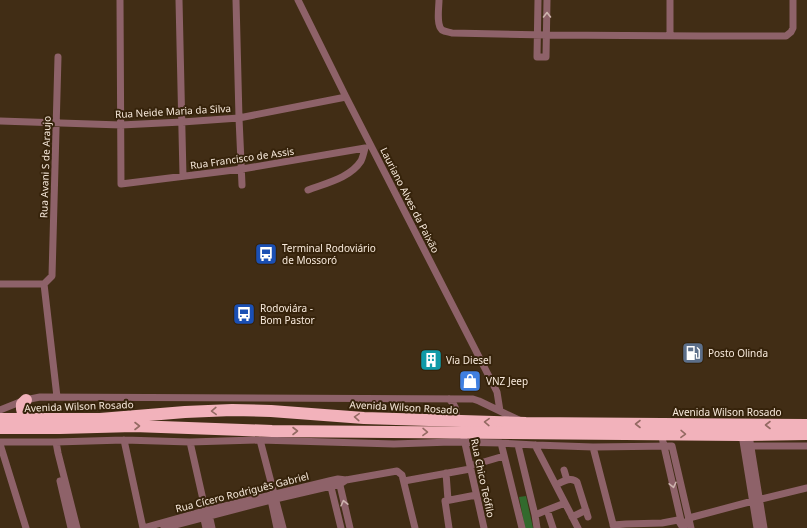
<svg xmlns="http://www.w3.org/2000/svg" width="807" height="528" viewBox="0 0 807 528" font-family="'Noto Sans',sans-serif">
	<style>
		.green { fill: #326a2d }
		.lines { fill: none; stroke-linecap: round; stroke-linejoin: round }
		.street { stroke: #8e6269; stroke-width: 7 }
		.highway { stroke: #f2b2bb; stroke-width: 12 }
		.oneway { stroke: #ceb4ae }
		.oneway2 { stroke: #946a63 }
		.labels { text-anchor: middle; stroke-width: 4; stroke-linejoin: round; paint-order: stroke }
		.street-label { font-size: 10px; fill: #f8eadc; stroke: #36230b }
		.poi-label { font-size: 10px; fill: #f8eadc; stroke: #36230b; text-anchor: start }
	</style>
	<rect width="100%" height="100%" fill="#412d15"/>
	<path class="green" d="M526,496l7,32h-8l-6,-31z"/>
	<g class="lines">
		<path class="street" d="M120,0l1,184 121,-15 123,-21c-1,4 -2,9 -4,13 -11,17 -35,22 -53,29
			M179,0l4,176
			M236,0l3,118 3,67
			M298,0l48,97 151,295 3,19
			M439,0c0,7 -3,25 3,30 3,2 7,2 10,3l95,2 155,1h84l5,-4 2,-4v-28
			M538,0l-1,57h9l1,-57
			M670,36v-36
			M0,121l121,4 61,-3 57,-4 107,-21
			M0,284h44
			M44,284l8,-8 6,-219
			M44,284l13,113
			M449,399c7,7 11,15 3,22
			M0,410l25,-10 15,-3 433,2 6,2 42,20
			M661,433l21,92
			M742,435l15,93
			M749,435l15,93
			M464,439l20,89
			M124,440l19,88
			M260,440l23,88
			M0,442h56l68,-2 66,2 70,-2 134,4 57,-2 50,1 34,2 58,2 79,-1 19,82
			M56,442l2,11 19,75
			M190,442l14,62 4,6 4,18
			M501,443l21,85
			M0,444l26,84
			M518,445l17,70 2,13
			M535,445l43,83
			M747,446h60
			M593,447l21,81
			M470,466l34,-10
			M564,470l3,10
			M446,473l2,27
			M60,481l11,47
			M339,481l11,47
			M404,481l66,-12
			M330,483l11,45
			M556,485c6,-3 15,-9 21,-3l11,35
			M270,495l7,33
			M547,510l6,18
			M203,515l3,13
			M535,515l12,-5 18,-7
			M572,517l14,-7
			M613,525l13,-1 36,-1 16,-3 5,8 6,-10 64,-17 54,-13
			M143,528l65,-18 121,-29 9,-2 8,1 51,-9 5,4 13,53
			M164,528l107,-28 69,-16 6,-4
			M449,528l-4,-27 31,-6"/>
		<path class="highway" d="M26,400l-4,4c-1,9 3,12 10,15
			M0,419h100l85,-7 47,-2 39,1 93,7 162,5 281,2
			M0,428h60l74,-2 138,5 470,4 65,-1"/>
	</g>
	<defs><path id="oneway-chevron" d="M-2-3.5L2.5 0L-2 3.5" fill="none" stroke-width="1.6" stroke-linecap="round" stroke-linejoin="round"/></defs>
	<g class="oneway">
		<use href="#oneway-chevron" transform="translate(547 15) rotate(-90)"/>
		<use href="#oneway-chevron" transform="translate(673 485) rotate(77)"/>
		<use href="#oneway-chevron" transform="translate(344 503) rotate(-103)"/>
	</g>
	<g class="oneway2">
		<use href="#oneway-chevron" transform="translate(214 411) rotate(178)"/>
		<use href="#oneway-chevron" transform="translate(357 417) rotate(-176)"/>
		<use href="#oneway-chevron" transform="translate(487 422) rotate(-178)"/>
		<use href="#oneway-chevron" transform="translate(638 424) rotate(-180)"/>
		<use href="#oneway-chevron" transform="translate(768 425) rotate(-180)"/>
		<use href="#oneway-chevron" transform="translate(137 426)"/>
		<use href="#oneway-chevron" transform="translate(295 431)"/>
		<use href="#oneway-chevron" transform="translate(425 432) rotate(1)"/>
		<use href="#oneway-chevron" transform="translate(683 434) rotate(1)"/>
	</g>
	<defs>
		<g id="bus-square" transform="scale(1.15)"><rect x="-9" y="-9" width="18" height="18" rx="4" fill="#1a4fb4" stroke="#36230b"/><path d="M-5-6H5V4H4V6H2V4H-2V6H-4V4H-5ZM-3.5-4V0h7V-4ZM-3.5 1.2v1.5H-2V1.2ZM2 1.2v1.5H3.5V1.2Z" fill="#fff"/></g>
		<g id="fuel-square" transform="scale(1.15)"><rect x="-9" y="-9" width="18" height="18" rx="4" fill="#5c6f8a" stroke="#36230b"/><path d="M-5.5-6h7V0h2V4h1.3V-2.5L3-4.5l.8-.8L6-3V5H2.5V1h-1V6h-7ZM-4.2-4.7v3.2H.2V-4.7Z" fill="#fff"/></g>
		<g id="building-square" transform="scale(1.15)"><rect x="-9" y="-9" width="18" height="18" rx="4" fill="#0f9aa8" stroke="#36230b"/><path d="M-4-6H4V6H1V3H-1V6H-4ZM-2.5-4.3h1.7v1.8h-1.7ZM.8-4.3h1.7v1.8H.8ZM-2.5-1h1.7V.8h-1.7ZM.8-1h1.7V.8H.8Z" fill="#fff"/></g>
		<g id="shop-square" transform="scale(1.15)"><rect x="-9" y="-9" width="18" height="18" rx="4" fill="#3f7fe0" stroke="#36230b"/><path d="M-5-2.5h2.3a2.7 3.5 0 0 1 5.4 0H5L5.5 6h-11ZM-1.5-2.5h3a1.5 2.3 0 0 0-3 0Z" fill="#fff"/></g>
	</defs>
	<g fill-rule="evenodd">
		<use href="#bus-square" x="266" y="254"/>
		<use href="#bus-square" x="244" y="314"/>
		<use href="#fuel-square" x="693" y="353"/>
		<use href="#building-square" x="431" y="360"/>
		<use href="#shop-square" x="470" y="381"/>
	</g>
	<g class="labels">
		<g class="street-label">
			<text transform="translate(173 111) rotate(-3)" y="4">Rua Neide Maria da Silva</text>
			<text transform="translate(242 158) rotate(-8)" y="4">Rua Francisco de Assis</text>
			<text transform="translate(45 167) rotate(-88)" y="4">Rua Avani S de Araujo</text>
			<text transform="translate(410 200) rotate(63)" y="4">Lauriano Alves da Paixão</text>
			<text transform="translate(79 406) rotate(-2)" y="4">Avenida Wilson Rosado</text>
			<text transform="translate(404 407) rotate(3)" y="4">Avenida Wilson Rosado</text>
			<text x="727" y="416">Avenida Wilson Rosado</text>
			<text transform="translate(483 478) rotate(78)" y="4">Rua Chico Teófilo</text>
			<text transform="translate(242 492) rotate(-14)" y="4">Rua Cícero Rodriguês Gabriel</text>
		</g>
		<g class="poi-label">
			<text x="282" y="252">Terminal Rodoviário<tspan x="282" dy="12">de Mossoró</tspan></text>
			<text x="260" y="312">Rodoviára -<tspan x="260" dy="12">Bom Pastor</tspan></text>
			<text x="708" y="357">Posto Olinda</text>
			<text x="446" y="364">Via Diesel</text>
			<text x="486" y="385">VNZ Jeep</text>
		</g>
	</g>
</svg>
